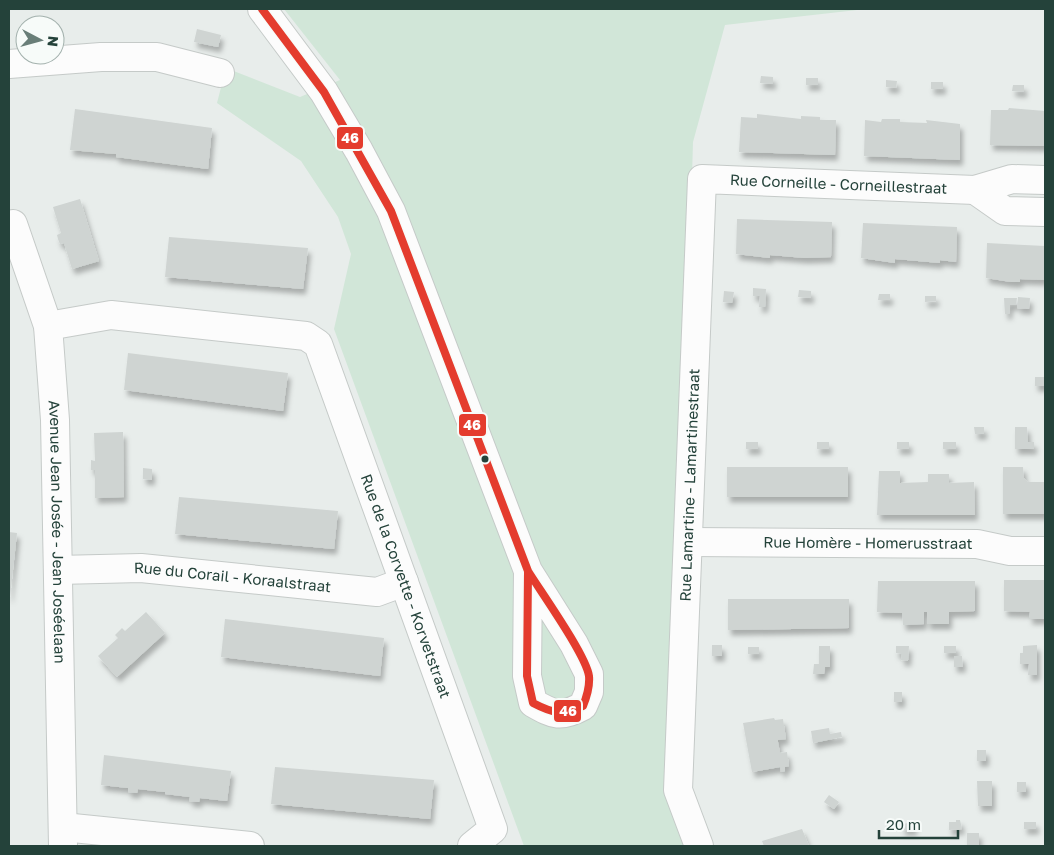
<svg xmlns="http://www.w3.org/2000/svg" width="1054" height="855" viewBox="0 0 1054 855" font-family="'Golos Text',sans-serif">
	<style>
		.green { fill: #d1e6d8 }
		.building { fill: #cfd4d2; filter: url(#shadow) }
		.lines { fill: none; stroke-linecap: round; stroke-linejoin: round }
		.minor-casing { stroke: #c5cac8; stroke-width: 30 }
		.minor { stroke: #fcfcfc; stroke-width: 28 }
		.bus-1-casing { stroke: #f7fbf9; stroke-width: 11 }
		.bus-1 { stroke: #e43c2e; stroke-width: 8 }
		.bus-dot { fill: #24423a; stroke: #f7fbf9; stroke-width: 2 }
		.labels { text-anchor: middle; stroke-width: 4; stroke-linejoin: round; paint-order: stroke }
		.street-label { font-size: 15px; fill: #24423a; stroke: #f7fbf9 }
		.line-badge { stroke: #f7fbf9; stroke-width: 2 }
		.badge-label { font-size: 14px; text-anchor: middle; font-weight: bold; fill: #fff }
	</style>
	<defs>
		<filter id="shadow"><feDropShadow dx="3" dy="5.5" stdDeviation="2.5" flood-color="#0004"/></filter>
	</defs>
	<rect width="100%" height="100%" fill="#e8edeb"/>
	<path class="green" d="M284,9h582l-141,16 -32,117 -11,372 6,332h-164l-190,-517 17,-75 -13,-37 -37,-56 -84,-58 9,-35 74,29 40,-17z"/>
	<path class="building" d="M197,29l24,6 -3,12 -24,-5z
		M761,76l12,1v7l-13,-1z
		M806,78h12v7h-12z
		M886,80l11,1 -1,7 -10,-1z
		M931,82h12v7h-12z
		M1013,85h11v7l-12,-1z
		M1009,108l36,3v35l-55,-1 1,-35h17z
		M75,109l137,19 -4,41 -92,-12v-3l-46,-4z
		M757,114l44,5v-3l19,1v3h16l-1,35 -96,-3 2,-35 16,1z
		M882,119h18v3l27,1 -1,-3 34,4v36l-96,-4 1,-36 16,2z
		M80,199l19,62 -27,8 -8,-26 -4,1 -2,-5 -1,-4 4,-2 -8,-26z
		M737,219l95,3 -1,35 -26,1 -35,-3v3l-34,-4z
		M863,223l94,4 -1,35 -16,-2v3l-45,-4v4l-34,-5z
		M169,237l139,11 -5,41 -138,-12z
		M987,243l58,3v34l-25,-1v3h-9l-25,-4z
		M753,288l13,1 -1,18h-6l1,-11h-7z
		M799,290l12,1v7l-13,-1z
		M724,291l10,1 -2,11 -9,-1z
		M879,294h11v6h-12z
		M925,296h11v5l-11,1z
		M1018,297l12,1 -1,11 -12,-1z
		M1004,298h13l-1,7h-6l-1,9h-4z
		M128,353l160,20 -5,38 -159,-21z
		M1035,377h10v9h-10z
		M974,427h10v7h-9z
		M1015,427h12l1,15h6v7h-19z
		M123,432l1,65 -29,1v-28h-4v-10l4,1 -1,-28z
		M746,442h12v7h-12z
		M817,442h12v7h-12z
		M897,442h12v7h-12z
		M943,442h13v7h-13z
		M727,467h121v30h-121z
		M1003,467h20l1,11 4,4h17v32h-42z
		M143,468l9,1v11l-9,-1z
		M879,471h21v12l28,-1v-8h21v9l25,-1 1,33h-98z
		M179,497l159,14 -4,38 -159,-15z
		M9,532l8,1 -7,64h-1z
		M1004,580h41v39h-16l1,-7 -26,-1z
		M878,581h97v30l-26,1v12h-22v-12h-3v12l-21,1 -1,-12 -25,-1z
		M728,599h121v29l-121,2z
		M146,612l19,21 -48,44 -19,-21 20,-18 -3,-3 7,-7 3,3z
		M225,619l159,19 -4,38 -159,-19z
		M712,645h10v11h-10z
		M1037,645v30h-9l1,-11h-9v-11h3v-7z
		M819,646h11v21h-5l-1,7h-11l1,-10h5z
		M896,646h13l-1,15 -7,-1 1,-6 -6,-1z
		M944,646h12v7h-12z
		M748,647h11v7h-11z
		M954,656h8l1,11h-9z
		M894,692h8v10h-8z
		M774,718l1,2 8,-1 3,20 -8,1v2l2,11 7,-1 2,14 -4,1v4l-4,1 -1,-5 -28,5 -9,-49z
		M829,728l1,6 11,-2 1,5 -29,6 -2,-12z
		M977,750h9v11h-9z
		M104,755l127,16 -4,30 -27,-3 -1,4 -10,-1 1,-4 -25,-3v-2l-27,-3 -1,4 -9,-1v-4l-27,-3z
		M275,767l159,13 -4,39 -159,-15z
		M977,781h15v25h-14z
		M1017,782h9v10h-9z
		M829,795l10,7 -5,7 -10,-7z
		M956,820h4l2,9 -13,1v-8h7z
		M1024,822h12v7h-12z
		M909,823h5v7h-12v-6z
		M802,829l7,17h-45l-2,-5z
		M967,833h12v12h-12z"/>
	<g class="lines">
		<g class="minor-casing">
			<g id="minor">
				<path d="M262,9l62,83 35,59 32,60 137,360 46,73 15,30v18l-6,14c-22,12 -29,9 -50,-3l-6,-27 1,-105"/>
				<path d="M9,64l92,-7h56l63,16"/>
				<path d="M975,190l30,21 40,1"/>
				<path id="s1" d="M13,224l35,102 7,94 8,426"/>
				<path id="s2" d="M48,326l63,-11 195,21 12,8 175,485 -21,17"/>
				<path id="s3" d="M689,542l288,2 33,7h35"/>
				<path id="s4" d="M58,570l83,-2 236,24 27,-10"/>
				<path d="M63,827l187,19"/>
				<path id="s5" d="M699,846l-21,-56 24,-611 273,11 37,-11 33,1"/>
			</g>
		</g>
		<use href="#minor" class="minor"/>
		<g class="bus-1-casing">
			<path id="bus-1" d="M262,9l62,83 67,119 137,360
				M528,571c13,21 58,84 61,105 1,11 -2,20 -6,30 -20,10 -31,7 -50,-3l-6,-27z"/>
		</g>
		<use href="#bus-1" class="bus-1"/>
	</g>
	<circle class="bus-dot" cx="485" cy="459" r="4.5"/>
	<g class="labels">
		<g class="street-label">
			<text dy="5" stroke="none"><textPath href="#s5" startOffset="808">Rue Corneille - Corneillestraat</textPath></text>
			<text dy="5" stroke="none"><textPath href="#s5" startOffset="365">Rue Lamartine - Lamartinestraat</textPath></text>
			<text dy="5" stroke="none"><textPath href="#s1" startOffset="314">Avenue Jean Josée - Jean Joséelaan</textPath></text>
			<text dy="5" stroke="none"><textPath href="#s3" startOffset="179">Rue Homère - Homerusstraat</textPath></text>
			<text dy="5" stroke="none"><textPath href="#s4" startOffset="175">Rue du Corail - Koraalstraat</textPath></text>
			<text dy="5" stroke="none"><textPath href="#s2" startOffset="532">Rue de la Corvette - Korvetstraat</textPath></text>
		</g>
	</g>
	<g class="line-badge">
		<rect x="336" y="126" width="28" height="24" rx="5" fill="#e43c2e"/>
		<rect x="458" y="413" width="29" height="24" rx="5" fill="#e43c2e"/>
		<rect x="553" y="699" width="29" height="24" rx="5" fill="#e43c2e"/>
	</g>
	<g class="badge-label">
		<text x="350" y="143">46</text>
		<text x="472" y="430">46</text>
		<text x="568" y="716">46</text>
	</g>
	<rect width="1054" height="855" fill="none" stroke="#24423a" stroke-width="20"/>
	<g transform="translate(40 40) rotate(96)"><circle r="24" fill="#f7fbf9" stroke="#a3b1ad"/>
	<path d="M0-4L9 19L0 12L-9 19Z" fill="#697e78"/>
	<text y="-8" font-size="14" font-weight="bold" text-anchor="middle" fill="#24423a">N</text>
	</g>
	<path d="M879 830v8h79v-8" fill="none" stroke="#24423a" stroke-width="2.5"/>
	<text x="886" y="830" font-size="15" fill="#24423a" stroke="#f7fbf9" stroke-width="4" paint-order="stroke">20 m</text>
</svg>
